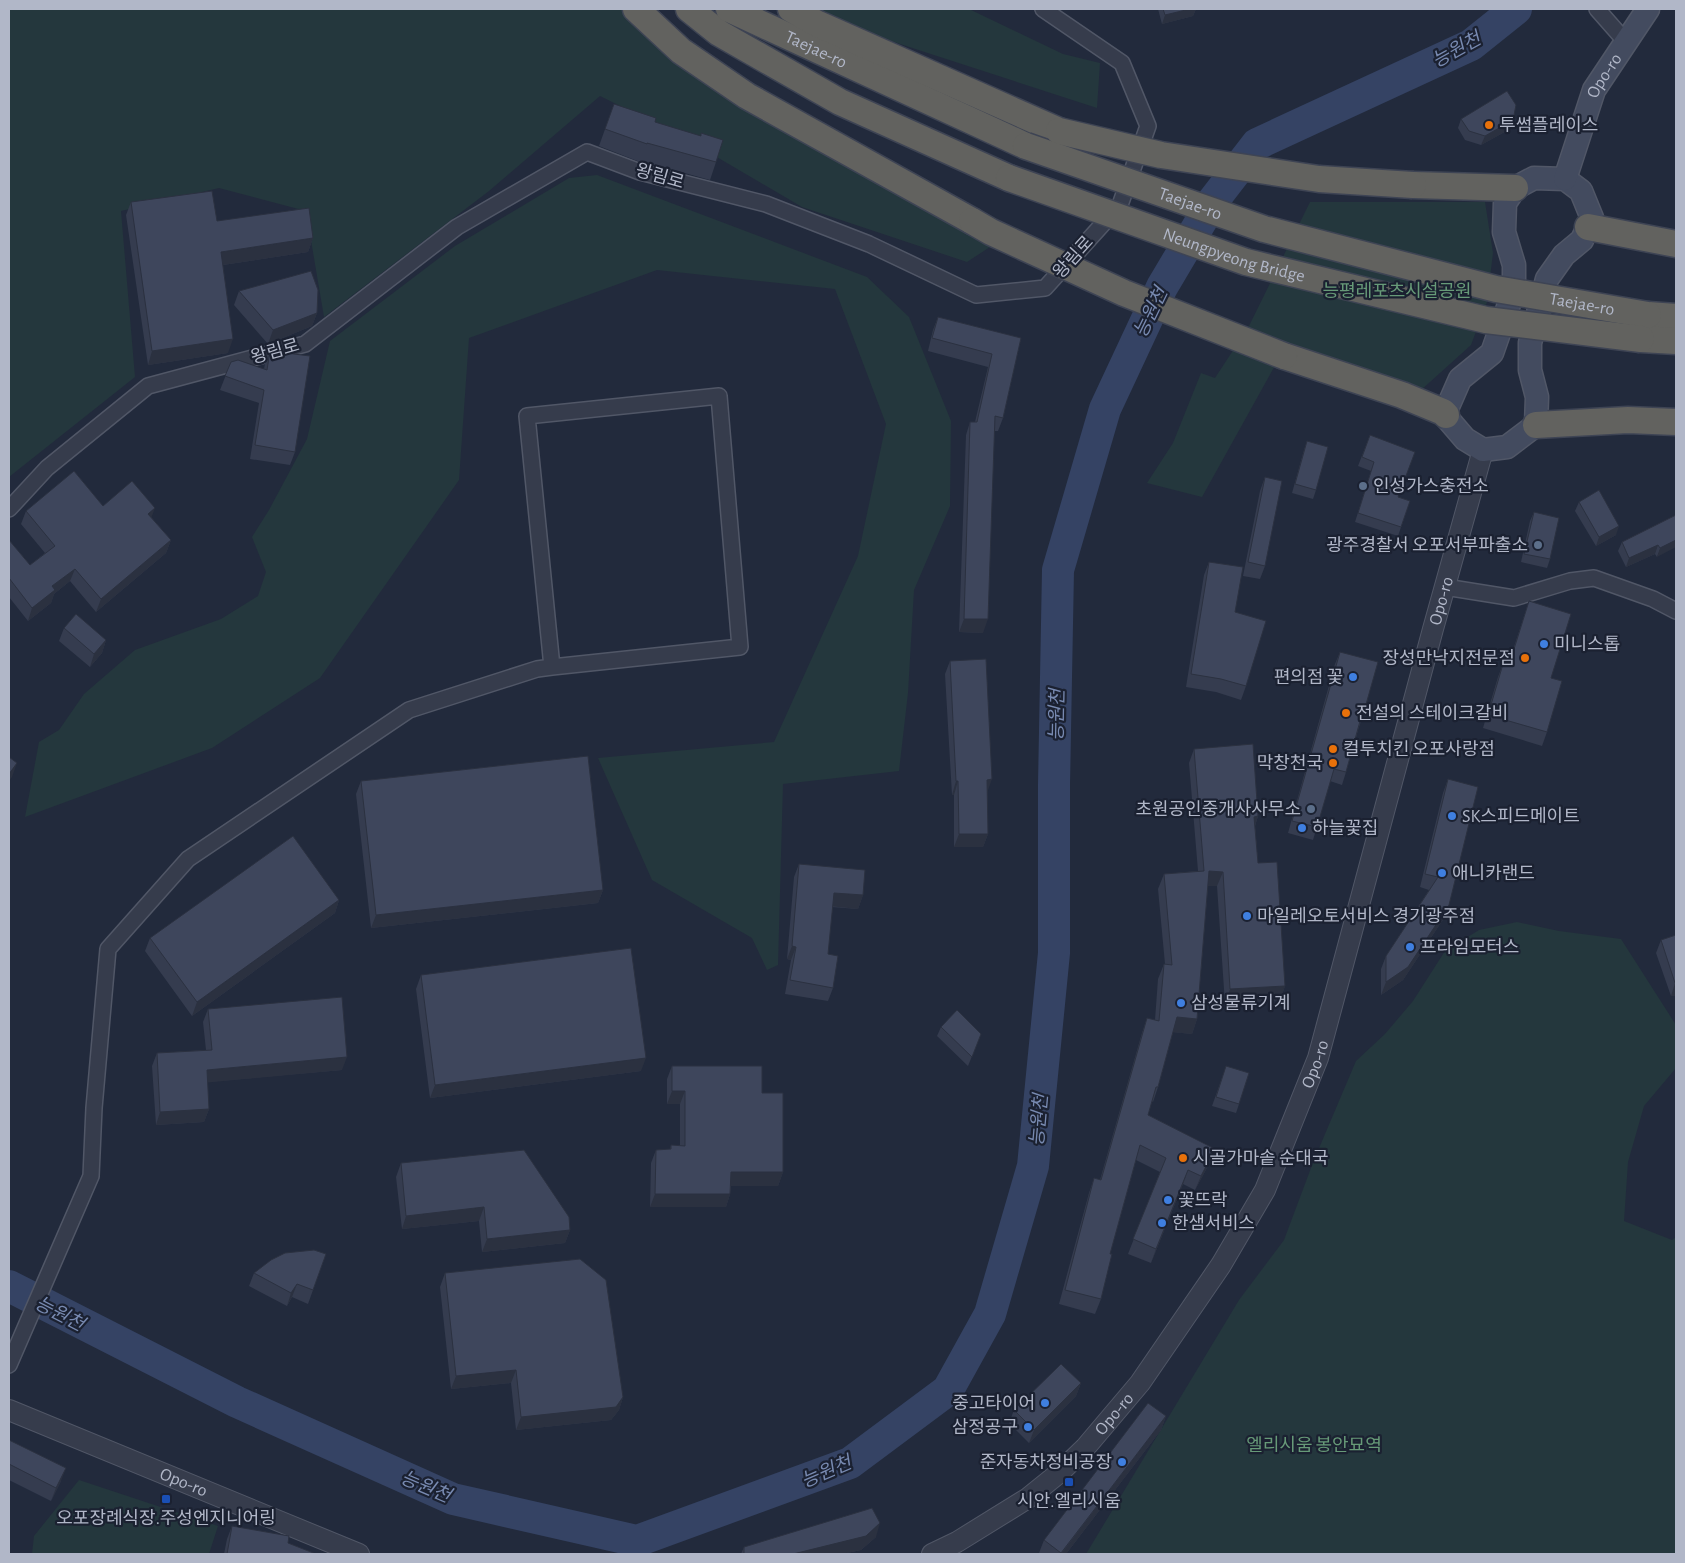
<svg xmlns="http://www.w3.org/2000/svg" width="1685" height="1563" viewBox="0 0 1685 1563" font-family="'Alegreya Sans','Noto Sans KR',sans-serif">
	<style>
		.green { fill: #24373d }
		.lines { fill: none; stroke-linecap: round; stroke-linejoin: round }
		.river { stroke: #354364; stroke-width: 32 }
		.minor-casing { stroke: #515767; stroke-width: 18 }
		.tertiary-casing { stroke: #515767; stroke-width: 22 }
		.secondary-casing { stroke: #515767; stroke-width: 25 }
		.trunk-casing { stroke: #3e4454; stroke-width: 29 }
		.minor { stroke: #363c4c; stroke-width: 15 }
		.tertiary { stroke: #363c4c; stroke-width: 20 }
		.secondary { stroke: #434b5f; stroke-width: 22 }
		.trunk { stroke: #62625f; stroke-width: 26 }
		.trunk-bridge-casing { stroke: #3e4454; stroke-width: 29; stroke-linecap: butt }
		.trunk-bridge { stroke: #62625f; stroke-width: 26 }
		.wall { fill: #353c4f }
		.shaded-wall { fill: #2b3140 }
		.building { fill: #3e465c; stroke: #2b3140 }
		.food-dot { fill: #e8710a; stroke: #1b2131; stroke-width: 2 }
		.service-dot { fill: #5c6f8a; stroke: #1b2131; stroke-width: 2 }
		.shop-dot { fill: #3f7fe0; stroke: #1b2131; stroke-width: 2 }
		.transit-dot { fill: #1a4fb4; stroke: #1b2131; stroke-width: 2 }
		.labels { text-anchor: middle; stroke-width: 4.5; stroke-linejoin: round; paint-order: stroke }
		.street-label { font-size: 18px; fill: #b1b7c8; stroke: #1b2131 }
		.poi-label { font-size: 18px; fill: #b1b7c8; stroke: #1b2131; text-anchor: start }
		.park-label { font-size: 18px; fill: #679a78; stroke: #1b2131 }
		.water-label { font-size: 19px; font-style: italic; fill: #788ab1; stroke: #1b2131 }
	</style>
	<rect width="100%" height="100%" fill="#222a3c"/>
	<path class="green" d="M9,9h619l365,236 -26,17 -165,-55 -121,-71 -81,-40 -111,95 -165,126 -18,-106 -87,-23 -98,23 14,166 -126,100z
		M810,9h159l94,45 37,9 -3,45 -271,-88z
		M597,175l270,102 42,40 42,104 -1,85 -36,84 -6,103 -9,78 -116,13 -5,181 -11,5 -15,-32 -100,-58 -54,-122 176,-16 84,-186 28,-132 -51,-135 -178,-19 -188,68 -10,142 -139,198 -108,70 -187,69 14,-75 20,-12 25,-36 51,-44 86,-31 37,-23 8,-24 -14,-35 17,-27 38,-71 23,-98 125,-95 114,-68z
		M1310,202h175l8,51 -6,49 -16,43 -51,46 -133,-47 -85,153 -55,-14 26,-40 28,-70 14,5 34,-52z
		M1517,922l42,9 62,8 55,86v43l-32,38 -16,56 -4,59 48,19 4,-3v317h-590l153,-254 45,-60 30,-80 42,-99 29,-27 28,-33 32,-50 34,-21z
		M79,1480l139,46 -9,28h-177l2,-18z"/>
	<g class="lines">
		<path class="river" d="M9,1286l228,116 216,97 184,42 213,-78 98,-73 42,-76 43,-148 21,-213v-168l4,-215 47,-161 57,-122 51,-86 44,-57 214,-99 45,-36"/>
		<g class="minor-casing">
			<path id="minor" d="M1597,9l29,33
				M9,509l38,-41 101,-82 157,-42 152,-117 130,-75 53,20 126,32 103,40 107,51 69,-7 75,-83 28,-79 -26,-63 -79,-54
				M1445,587l69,11 56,-17 24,-3 59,21 23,12
				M9,1365l82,-189 3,-68 14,-159 80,-90 221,-149 128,-41 15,-2 188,-20 -21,-251 -192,20 25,251"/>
		</g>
		<g class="tertiary-casing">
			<g id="tertiary">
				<path id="s1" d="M9,1410l350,144"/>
				<path id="s2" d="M932,1554l25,-12 71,-44 31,-25 26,-25 55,-65 81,-118 44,-75 53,-132 115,-429 50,-179"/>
			</g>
		</g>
		<g class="secondary-casing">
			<g id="secondary">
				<path d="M1534,178l31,1 16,12 11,27 -10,22 -18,15 -17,24 -17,64v27l7,27 -1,28 -29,22 -24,3 -18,-11 -18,-21 -1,-7 14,-32 32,-26 22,-63v-25l-10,-33 1,-29 10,-15z"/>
				<path id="s3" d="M1565,179l29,-89 54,-81"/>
			</g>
		</g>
		<g class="trunk-casing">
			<g id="trunk">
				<path d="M636,9l45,42 66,45 225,125"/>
				<path d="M689,9l30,24 121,69 169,76"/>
				<path id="s4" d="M729,9l297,137"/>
				<path d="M791,9l27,15 241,107"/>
				<path d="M1413,185l102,3"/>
				<path d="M1588,227l88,17"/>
				<path d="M1648,315l28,2"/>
				<path d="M1641,339l35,2"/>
				<path d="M1284,356l118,39 41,17 3,3"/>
				<path d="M1536,425l92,-5 48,2"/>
			</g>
		</g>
		<use href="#minor" class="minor"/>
		<use href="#tertiary" class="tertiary"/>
		<use href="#secondary" class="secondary"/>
		<use href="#trunk" class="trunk"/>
		<g class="trunk-bridge-casing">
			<g id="trunk-bridge">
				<path d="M1059,131l102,24 158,24 94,6"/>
				<path id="s5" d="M1026,146l238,83 232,60 152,26"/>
				<path id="s6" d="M1009,178l237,84 240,58 155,19"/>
				<path d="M972,221l19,11 133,61 160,63"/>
			</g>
		</g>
		<use href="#trunk-bridge" class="trunk-bridge"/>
	</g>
	<path class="wall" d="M1158,9h38l-3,7 -31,8z
		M614,104l41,18 61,40 -6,18 -69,-19 -1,1 -41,-16z
		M1461,119l52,1 -3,9 -29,16 -16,-5 -7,-12z
		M131,202l86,19 96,17 -5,14 -85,13 5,88 -80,12 -22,-150z
		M239,291l78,22 -5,13 -44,18 -34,-39z
		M938,317l83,21 -18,80 -5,13h-4l-11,202 -24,-1 7,-197 4,-13h5l13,-55 -60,-16 5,-21z
		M270,351l25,101 -5,13 -40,-6 9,-56 -39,-13 11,-28 33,7 1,-5z
		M1370,435l28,62 12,4 -12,35 -43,-14 16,-51 -13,-5z
		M1307,441l9,49 -3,9 -21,-6 12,-43z
		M1265,477v89l-5,13 -17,-3 17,-85z
		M1579,502l37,33 -20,11 -21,-35z
		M103,506l48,11 20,23 -5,13 -70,59 -26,-31 -16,13 -3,9 -23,18 -19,-24v-57l21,25 15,-12 -24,-29 5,-13z
		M1534,512l16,47 -3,9 -26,-6 9,-41z
		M1676,515l-19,42 -2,-3 -29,13 -8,-16 4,-9z
		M1209,562l37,124 -5,14 -25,-8 -30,-5 18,-112z
		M1529,601l22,77 -4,54 -5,14 -59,-18 15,-51 5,-13 5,1z
		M64,628l42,12 -4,13 -12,14 -31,-26z
		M1340,652l23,63 -4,12 -13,45 -4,13 -12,-4 -13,46 -4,13 -25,-7 47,-169z
		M950,661l37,132 1,41 -5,13h-29v-52h-2l-7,-121z
		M1194,749l64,67 -3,10 3,37 27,123 -5,14 -55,4 -8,-118h-9l-11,133 -5,15 -19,-2 -15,55 -5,15 -1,-1 -4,14 67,34 -6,15 -14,26 -12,-6 -32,79 -23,-9 32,-82 -24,-12 -26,94 -9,45 -6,15 -36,-10 30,-111 5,-15 6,2 42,-147 5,-15 8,2 3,-41 6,-15h1l-7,-75 6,-15 34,-3 -9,-108z
		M1448,779l-4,139 -41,62 -22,15v-26l5,-13 43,-66 -9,-3 23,-94z
		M361,781l242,109 -5,13 -227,25 -15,-134z
		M799,864l64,31 -5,14 -26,-2 -4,47 5,34 -5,13 -43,-7 6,-34 -4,-1 7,-82z
		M339,900l-4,13 -143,103 -47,-65 5,-13z
		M1676,935v61h-5l-15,-43 5,-13z
		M421,975l220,96 -211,27 -14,-109z
		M208,1009l134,61 -135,12 2,27 -5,13 -48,3 -4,-59 5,-13 49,-3 -3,-28z
		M941,1027l40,7 -13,32 -31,-30z
		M672,1066l90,27 21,79 -5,14h-47l-1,8 -4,13h-76l1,-44 5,-13 14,-1 1,-4h9v-41h-13v-25z
		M1223,1075l16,29 -3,9 -24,-7z
		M401,1163l169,67 -5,13 -83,9 -3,-31 -77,8 -6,-52z
		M326,1254l-18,50 -16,-7 -5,9 -38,-20 5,-13z
		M445,1273l178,124 -4,13 -8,10 -95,10 -5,-47 -60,6 -11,-102z
		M1081,1383l-5,13 -47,47 -20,-20 5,-13z
		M1166,1416l-5,14 -95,124h-26l-1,-1 5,-13z
		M9,1440l52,41 -10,20 -42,-21z
		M232,1526l56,17 28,11h-92l3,-15z
		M876,1537l-15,13 -19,4h-101l3,-7z"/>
	<path class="shaded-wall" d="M1190,9h6l-3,7 -31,8 3,-9z
		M1513,120l-3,9 -29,16 4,-9z
		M313,238l-5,14 -92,14 5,-14z
		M317,313l-5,13 -44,18 5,-14z
		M233,339l-5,14 -80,12 4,-14z
		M155,508l-5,13 -2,-7z
		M1619,526l-3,9 -20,11 3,-9z
		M171,540l-5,13 -70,59 5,-13z
		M1676,540v7l-19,10 3,-9z
		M1658,545l-3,9 -29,13 3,-9z
		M75,569l-5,12 -16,13 -3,9 -23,18 4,-13 20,-22z
		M964,619h24l-5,14 -24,-1z
		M106,640l-4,13 -12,14 4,-13z
		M17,763l-5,14 -3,4v-7z
		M992,779l-5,14v-13z
		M956,781h2l-4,14h-2z
		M1258,816l-5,15 1,-14z
		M959,834h29l-5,13h-29z
		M1209,871l14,1 -6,14h-13z
		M603,890l-5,13 -227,25 5,-13z
		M834,893l29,2 -5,14 -29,-3z
		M339,900l-4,13 -143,103 5,-14z
		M1449,905l-5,13 -41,62 -22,15 5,-13z
		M792,946l4,1 -5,13 -4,-1z
		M1675,983h1v13h-5z
		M1285,986l-5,14 -55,4 5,-15z
		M1177,1017l20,2 -5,15 -21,-2z
		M347,1057l-5,13 -140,13 5,-13z
		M646,1058l-5,13 -211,27 5,-13z
		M672,1091h13l-5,13h-13z
		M209,1109l-5,13 -48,3 4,-13z
		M1215,1149l-6,15 -14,26 6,-14z
		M1188,1170l-5,14 -32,79 5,-14z
		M731,1172h52l-5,14h-52z
		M655,1194h75l-4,13h-76z
		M484,1207l-5,14 -77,8 4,-13z
		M570,1230l-5,13 -83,9 5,-13z
		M297,1284l-5,13 -5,9 4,-13z
		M516,1370l-5,13 -60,6 5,-13z
		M1081,1383l-5,13 -47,47 5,-13z
		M623,1397l-4,13 -8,10 -95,10 5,-13z
		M1166,1416l-5,14 -95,124h-5z
		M66,1468l-5,13 -10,20 5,-13z
		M880,1523l-4,14 -15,13 -19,4h-49z"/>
	<path class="building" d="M1163,9h27l-25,6z
		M1507,91l9,14 -3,15 -28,16 -16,-5 -8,-12z
		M614,104l42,14 -1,4 46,14v-3l22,7 -7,22 -69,-19v1l-42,-15z
		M212,191l5,30 92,-13 4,30 -92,14 12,87 -81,12 -21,-149z
		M311,271l7,19 -1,23 -44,17 -34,-39z
		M938,317l83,21 -18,80 -8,-2 -7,203h-24l6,-197h7l15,-68 -60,-16z
		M270,351l40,5 -15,96 -40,-7 9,-55 -39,-14 6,-14 7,-2 29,10z
		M1370,435l45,17 -17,45 12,4 -9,26 -43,-14 16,-51 -12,-5z
		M1307,441l21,6 -12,43 -21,-6z
		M74,471l29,35 29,-25 23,27 -7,6 23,26 -70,59 -26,-30 -23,17 3,4 -23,18 -23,-30v-38l21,25 25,-19 -29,-35z
		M1265,477l17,4 -17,85 -17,-4z
		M1599,490l20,36 -20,11 -20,-35z
		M1534,512l25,6 -9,41 -26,-5z
		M1676,515v25l-16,8 -2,-3 -29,13 -7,-16z
		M1209,562l34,5 -8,45 31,9 -20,65 -25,-7 -30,-5z
		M1529,601l42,13 -20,64 11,3 -15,51 -59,-17 15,-51 6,1z
		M76,614l30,26 -12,14 -30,-26z
		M1340,652l38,10 -15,53 -1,-1 -16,58 -12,-3 -17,58 -25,-6z
		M986,659l6,120 -5,1 1,54h-29l-1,-53h-2l-6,-120z
		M1253,744l5,72 -4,1 4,46 19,-1 8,124 -55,3 -7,-117 -14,-1 -12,148 -20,-2 -19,70h-2l-8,28 67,34 -14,27 -13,-6 -32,79 -23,-10 33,-81 -26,-13 -30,109h2l-11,45 -36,-9 29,-112 7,2 46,-162 12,3 5,-57 8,1 -8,-91 40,-3 -10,-122z
		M588,756l15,134 -227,25 -15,-134z
		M9,757l8,6 -8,11z
		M1448,779l30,8 -29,118 -41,62 -22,15v-26l52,-79 -13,-3z
		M293,836l46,64 -142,102 -47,-64z
		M799,864l66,6 -2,25 -29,-2 -6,61 10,2 -5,32 -43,-8 6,-33 -4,-1z
		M1676,935v48h-1l-14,-43z
		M631,948l15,110 -211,27 -14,-110z
		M342,997l5,60 -140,13 2,39 -49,3 -3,-59 55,-3 -4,-41z
		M957,1010l24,24 -9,23 -31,-30z
		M672,1066h90v27h21v79h-52l-1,22h-75l1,-44 15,-1v-4l14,1v-55h-13z
		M1226,1066l23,7 -10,31 -23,-7z
		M524,1150l45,67 1,13 -83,9 -3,-32 -78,9 -5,-53z
		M314,1250l12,4 -13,36 -16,-6 -6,9 -37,-20 17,-13 14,-7z
		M580,1259l26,21 17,117 -7,10 -95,10 -5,-47 -60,6 -11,-103z
		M1061,1364l20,19 -47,47 -20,-20z
		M1148,1403l18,13 -105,137 -17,-13z
		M9,1440l57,28 -10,20 -47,-24z
		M872,1508l8,15 -14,13 -73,18h-49v-7z
		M232,1526l57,10 -1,7 28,11h-89z"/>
	<g class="food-dot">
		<circle cx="1489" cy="125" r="5"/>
		<circle cx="1525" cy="658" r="5"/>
		<circle cx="1346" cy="713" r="5"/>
		<circle cx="1333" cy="749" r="5"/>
		<circle cx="1333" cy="763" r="5"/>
		<circle cx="1183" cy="1158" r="5"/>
	</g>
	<g class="service-dot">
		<circle cx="1363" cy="486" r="5"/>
		<circle cx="1538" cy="545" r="5"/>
		<circle cx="1311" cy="809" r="5"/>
	</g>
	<g class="shop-dot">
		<circle cx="1544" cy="644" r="5"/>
		<circle cx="1353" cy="677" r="5"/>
		<circle cx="1452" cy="816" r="5"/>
		<circle cx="1302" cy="828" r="5"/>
		<circle cx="1442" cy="873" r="5"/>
		<circle cx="1247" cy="916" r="5"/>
		<circle cx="1410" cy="947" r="5"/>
		<circle cx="1181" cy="1003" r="5"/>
		<circle cx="1168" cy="1200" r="5"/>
		<circle cx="1162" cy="1223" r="5"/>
		<circle cx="1045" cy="1403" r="5"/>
		<circle cx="1028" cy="1427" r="5"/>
		<circle cx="1122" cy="1462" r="5"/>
	</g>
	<g class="transit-dot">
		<rect x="1064" y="1477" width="10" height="10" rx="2.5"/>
		<rect x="161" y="1494" width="10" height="10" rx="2.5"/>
	</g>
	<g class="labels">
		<g class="street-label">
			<text dy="6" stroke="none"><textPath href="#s4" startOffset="96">Taejae-ro</textPath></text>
			<text dy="6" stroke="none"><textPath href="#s3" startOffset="111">Opo-ro</textPath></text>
			<text transform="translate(660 176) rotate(16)" y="6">왕림로</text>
			<text dy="6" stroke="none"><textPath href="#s5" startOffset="174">Taejae-ro</textPath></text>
			<text dy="6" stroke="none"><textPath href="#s6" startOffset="238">Neungpyeong Bridge</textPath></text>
			<text transform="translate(1073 257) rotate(-48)" y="6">왕림로</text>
			<text dy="6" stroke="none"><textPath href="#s5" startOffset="579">Taejae-ro</textPath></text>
			<text transform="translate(275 351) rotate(-16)" y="6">왕림로</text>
			<text dy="6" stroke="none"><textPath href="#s2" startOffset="1118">Opo-ro</textPath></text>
			<text dy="6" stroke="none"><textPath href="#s2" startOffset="638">Opo-ro</textPath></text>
			<text dy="6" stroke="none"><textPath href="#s2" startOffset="232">Opo-ro</textPath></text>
			<text dy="6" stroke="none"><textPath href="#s1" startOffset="189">Opo-ro</textPath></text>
		</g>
		<g class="poi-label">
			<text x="1499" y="131">투썸플레이스</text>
			<text x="1373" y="492">인성가스충전소</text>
			<text x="1528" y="551" text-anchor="end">광주경찰서 오포서부파출소</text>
			<text x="1554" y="650">미니스톱</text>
			<text x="1515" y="664" text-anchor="end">장성만낙지전문점</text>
			<text x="1343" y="683" text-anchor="end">편의점 꽃</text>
			<text x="1356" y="719">전설의 스테이크갈비</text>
			<text x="1343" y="755">컬투치킨 오포사랑점</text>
			<text x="1323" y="769" text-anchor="end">막창천국</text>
			<text x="1301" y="815" text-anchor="end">초원공인중개사사무소</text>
			<text x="1462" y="822">SK스피드메이트</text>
			<text x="1312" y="834">하늘꽃집</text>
			<text x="1452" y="879">애니카랜드</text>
			<text x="1257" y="922">마일레오토서비스 경기광주점</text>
			<text x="1420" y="953">프라임모터스</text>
			<text x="1191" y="1009">삼성물류기계</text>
			<text x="1193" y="1164">시골가마솥 순대국</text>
			<text x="1178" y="1206">꽃뜨락</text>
			<text x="1172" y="1229">한샘서비스</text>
			<text x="1035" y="1409" text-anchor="end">중고타이어</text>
			<text x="1018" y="1433" text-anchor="end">삼정공구</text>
			<text x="1112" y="1468" text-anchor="end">준자동차정비공장</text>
			<text x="1069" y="1507" text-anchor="middle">시안.엘리시움</text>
			<text x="166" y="1524" text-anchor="middle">오포장례식장.주성엔지니어링</text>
		</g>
		<g class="park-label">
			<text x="1397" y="297">능평레포츠시설공원</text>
			<text x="1314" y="1451">엘리시움 봉안묘역</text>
		</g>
		<g class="water-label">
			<text transform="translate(1456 49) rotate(-29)" y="7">능원천</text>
			<text transform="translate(1150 312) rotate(-64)" y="7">능원천</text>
			<text transform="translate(1056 715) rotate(-89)" y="7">능원천</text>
			<text transform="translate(1038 1120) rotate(-85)" y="7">능원천</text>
			<text transform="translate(60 1313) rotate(27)" y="7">능원천</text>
			<text transform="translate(826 1471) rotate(-23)" y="7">능원천</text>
			<text transform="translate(426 1486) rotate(23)" y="7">능원천</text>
		</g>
	</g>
	<rect width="1685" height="1563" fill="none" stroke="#b1b7c8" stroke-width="20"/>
</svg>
